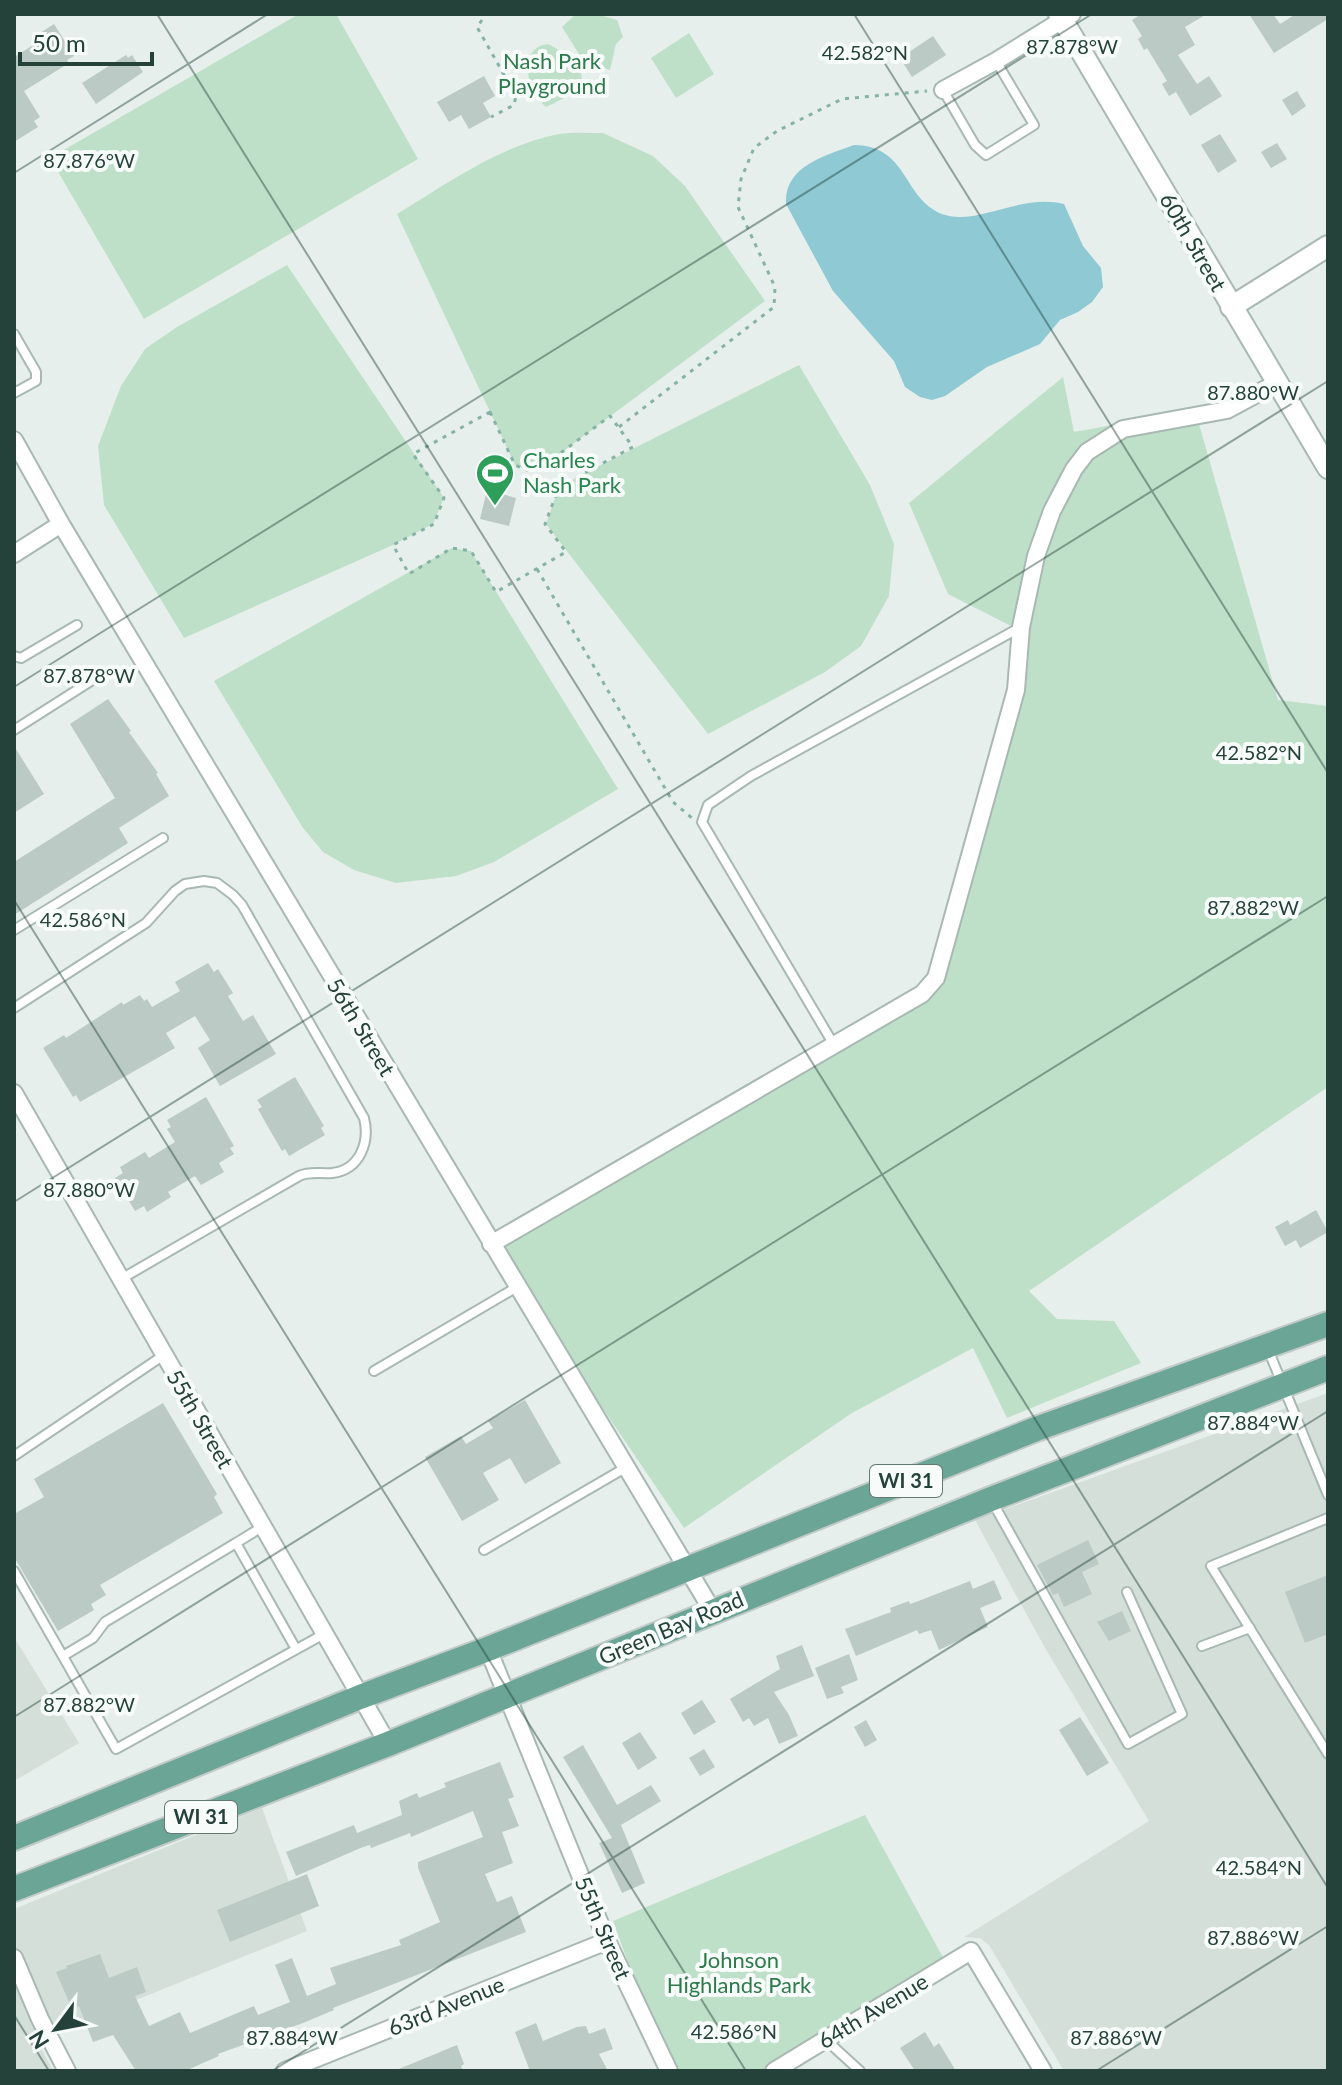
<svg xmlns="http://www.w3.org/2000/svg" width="1342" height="2085" viewBox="0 0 1342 2085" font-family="Lato,sans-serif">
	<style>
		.built { fill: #d4dfda }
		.green { fill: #bfe0c8 }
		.water { fill: #8ec9d4 }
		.building { fill: #bbcac4 }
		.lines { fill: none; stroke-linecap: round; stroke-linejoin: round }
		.service-casing { stroke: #a8b8b2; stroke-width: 12 }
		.minor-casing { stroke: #a8b8b2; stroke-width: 20 }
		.tertiary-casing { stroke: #a8b8b2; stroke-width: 24 }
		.primary-casing { stroke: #c2cac8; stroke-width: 28 }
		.path { stroke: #86b3a5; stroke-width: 3; stroke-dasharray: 4 6; stroke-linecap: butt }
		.service { stroke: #fff; stroke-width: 8 }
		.minor { stroke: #fff; stroke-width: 16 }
		.tertiary { stroke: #fff; stroke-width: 20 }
		.primary { stroke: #6aa596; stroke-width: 24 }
		.ticks { fill: none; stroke: #24423a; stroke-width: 2; stroke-opacity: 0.45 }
		.labels { text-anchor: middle; stroke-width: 8; stroke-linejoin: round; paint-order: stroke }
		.shield { fill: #f7fbf9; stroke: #637a73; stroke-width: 2 }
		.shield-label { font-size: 20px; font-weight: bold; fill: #24423a }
		.park-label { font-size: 22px; fill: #2d7a4b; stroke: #f7fbf9 }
		.street-label { font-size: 22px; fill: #24423a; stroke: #f7fbf9 }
		.leisure-label { font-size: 22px; fill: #27864d; stroke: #f7fbf9; text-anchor: start }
		.ticks-label { font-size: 20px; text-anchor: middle; fill: #24423a; stroke: #f7fbf9; stroke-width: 8; stroke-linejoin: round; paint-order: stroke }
	</style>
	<rect width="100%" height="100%" fill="#e6efeb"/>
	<path class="built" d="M1328,1393v678h-264l-75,-126 -9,-7 -16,-1 185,-116 -104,-173 -70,-128z
		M14,1637l65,106 -65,38z
		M262,1808l45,123 -270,109 16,31h-39v-162z"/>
	<path class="green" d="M299,14h37l82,145 -274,160 -94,-161z
		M576,14h20l21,6 6,17 -7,7 -6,26 -26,-8 -22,-35z
		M689,33l25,41 -38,24 -25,-40z
		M548,44c15,7 48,29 27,47 -8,7 -20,11 -29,16 -19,-15 -30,-59 2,-63z
		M603,133l50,23 32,30 80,115 -215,160 -23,9 -12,-5 -118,-251c51,-31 102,-68 162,-80 14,-2 30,-1 44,-1z
		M287,265l157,233 -11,26 -40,21 -209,93 -80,-133 -6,-59 23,-60 24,-37 32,-22z
		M799,365l71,120 24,59 -5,52 -28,50 -36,26 -117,62 -162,-210 10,-29 19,-17z
		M1063,377l11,55 121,-22 83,290 50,6v381l-299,204 28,28 57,2 27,42 -134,55 -34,-70 -121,65 -168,115 -193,-284 445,-265 80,-289 -1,-62 -67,-34 -39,-91z
		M452,548l19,3 147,238 -124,73 -38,14 -60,7 -42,-13 -31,-18 -20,-24 -89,-147z
		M865,1815l80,146 -182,110h-87l-22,-38 -41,-112z"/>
	<path class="water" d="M854,145c55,1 48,53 88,69 33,13 79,-21 122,-10l19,42 18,22 2,19 -11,15 -14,10 -18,8 -20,24 -53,23 -42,29 -13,4 -12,-3 -15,-10 -11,-26 -61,-70 -47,-87c-2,-38 39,-48 68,-59z"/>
	<path class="building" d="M1141,14h66l-22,13 10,18 -17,10 19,29 12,-8 13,20 -32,20 -14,-24 -7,4 -7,-12 5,-3 -20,-33 -3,2 -6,-11 4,-3 -10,-16z
		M1249,14h24l7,10 16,-10h32v5l-54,34z
		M54,24l20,32 -7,4 2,3 -45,28 16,26 -6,4 4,6 -24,15v-85l26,-16 -3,-6z
		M933,36l13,19 -34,22 -12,-19z
		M126,55l2,3 4,-3 11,17 -47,32 -14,-21z
		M484,76l11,20 -12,7 8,14 -22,12 -8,-14 -12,7 -12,-20z
		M1297,91l9,15 -14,10 -10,-16z
		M1220,134l17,27 -19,12 -17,-28z
		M1277,143l10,16 -16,9 -10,-16z
		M487,490l29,8 -7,28 -29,-7z
		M108,699l23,32 -2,1 29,41 -2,1 13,22 -50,32 9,15 -114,72v-53l101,-64 -45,-74z
		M14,746l30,48 -30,19z
		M208,963l6,9 4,-3 15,24 -5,3 15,25 10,-6 23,39 -56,32 -22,-38 12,-8 -15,-24 -29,17 9,15 -95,54 -4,-7 -3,2 -30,-49 21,-13 2,3 56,-36 1,3 17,-10 4,6 3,-2 5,8 28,-16 -5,-9z
		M295,1077l29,49 -3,2 4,7 -36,21 -4,-7 -3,2 -14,-24 -10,-18 4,-2 -5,-7z
		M206,1097l28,49 -4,2 4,6 -15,9 5,9 -23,13 -6,-9 -27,16 3,5 -24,15 -3,-6 -9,5 -20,-33 8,-5 -3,-6 25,-15 4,6 26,-16 -8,-13 4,-2 -4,-7z
		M1316,1210l12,22 -28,16 -4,-8 -11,6 -10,-19 13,-7 2,5z
		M525,1400l36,63 -36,21 -15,-26 -27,15 16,27 -37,21 -37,-64 36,-21 5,8 27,-16 -5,-7z
		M163,1403l54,91 -3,3 9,16 -123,72 6,10 -15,9 3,6 -36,21 -44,-74v-43l30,-17 -10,-18z
		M1088,1540l11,24 -17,8 10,22 -28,13 -6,-14 -5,2 -16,-30z
		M1328,1575v59l-23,9 -20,-51z
		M994,1580l8,19 -22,9 8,19 -49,23 -8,-20 -12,4 -2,-4 -61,26 -11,-27 46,-17 -1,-4 19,-7 1,3 11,-4 49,-19 3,8z
		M1122,1611l9,20 -22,10 -12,-19z
		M802,1645l12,31 -40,16 15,23 9,21 -19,8 -11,-26 -14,8 -5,-8 -6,4 -13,-23 50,-30 -4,-13z
		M849,1654l9,26 -17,7 3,6 -17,6 -12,-31z
		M702,1700l14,22 -22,13 -13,-22z
		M1080,1717l29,46 -22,13 -28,-46z
		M866,1720l11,20 -12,7 -11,-20z
		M640,1732l17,26 -19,12 -16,-27z
		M583,1745l34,60 34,-20 10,16 -40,24 24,58 -23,10 -23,-50 13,-5 -49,-81z
		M704,1749l11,18 -15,9 -11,-18z
		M500,1762l14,35 -6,2 11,27 -17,6 11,31 -28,11 12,28 15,-6 14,36 -193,76 1,2 -31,13 -85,31 1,2 -34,15h-49l-23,-36 -20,7 -14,-36 -7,3 -16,-37 11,-4 -1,-2 34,-12 9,24 28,-11 9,25 -11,4 14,30 31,-14 10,21 64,-27 4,9 32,-13 -15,-37 17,-7 15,38 29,-12 -6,-16 71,-23 -2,-5 41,-18 -22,-54v-6l65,-25 -10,-26 -62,26 -1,-4 -39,15 -1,-3 -7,2 -67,29 -10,-24 68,-27 3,8 45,-18 -3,-14 18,-8 2,5 27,-11 -2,-4z
		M307,1874l12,32 -89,36 -13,-32z
		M536,2023l7,18 34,-14 9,-1 3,8 16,-6 8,21 -14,5 9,17h-78l-15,-39z
		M925,2032l9,15 5,-4 17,28h-41l-15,-23z
		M457,2045l7,19 -3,2 2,5h-69z"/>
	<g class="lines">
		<g class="service-casing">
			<path id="service" d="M943,90l32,55 11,10 48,-30 -38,-64
				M14,334l22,38v9l-22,12
				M14,656l7,2 56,-33
				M14,730l77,-49
				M14,930l149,-92
				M14,1008l132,-85 29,-32 10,-7 19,-3 13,2 16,12 9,10 122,213c6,24 -4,52 -32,55 -12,1 -22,-2 -33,3l-178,103
				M834,1045l-132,-223 6,-17 43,-29 270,-149
				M1267,1347l61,148
				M374,1371l143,-84
				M14,1456l150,-101
				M993,1503l135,241 54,-30 -55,-122
				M1328,1518l-117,48 117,188
				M262,1527l-26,16 60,106
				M484,1550l141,-82
				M14,1571l102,178 208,-115
				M1202,1646l48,-18
				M63,1656l30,-18 12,-16 131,-79
				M826,2040l34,31"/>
		</g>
		<g class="minor-casing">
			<path id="minor" d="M943,90l53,-29 76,-47
				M14,440l47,84 651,1086
				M14,554l47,-30
				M14,1093l374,651
				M491,1244l431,-250 14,-16 80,-288 5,-63 15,-71 16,-45 22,-42 13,-17 36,-23 104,-19 50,-27
				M488,1649l119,292 62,130
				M14,1958l26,61 27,52
				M285,2071l322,-130
				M774,2071l197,-120 72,120"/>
		</g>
		<g class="tertiary-casing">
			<path id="tertiary" d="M1059,14l269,454
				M1231,307l97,-61"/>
		</g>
		<g class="primary-casing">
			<path id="primary" d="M14,1838l346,-141 128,-48 548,-220 292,-105
				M14,1889l374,-145 603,-245 337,-131"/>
		</g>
		<path class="path" d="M482,20l-5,7 39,69 -2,9 -23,12
			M490,412l25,53 12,5 23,-9 60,-45 23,31 -58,31 -19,17 -11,29 21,28 -70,40 -25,-41 -19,-3 -43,26 -16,-29 41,-21 10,-26 -31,-44z
			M619,427l155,-120 1,-20 -37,-80 3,-28 13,-31 23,-17 65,-32 85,-8
			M537,569l136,233 19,16"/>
		<use href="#service" class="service"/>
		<use href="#minor" class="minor"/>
		<use href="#tertiary" class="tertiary"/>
		<use href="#primary" class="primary"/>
	</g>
	<path class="ticks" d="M157,14l1171,1874M854,14l474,759M14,173l254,-159M14,687l1078,-673M14,900l732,1171M14,1202l1314,-821M14,1717l1314,-821M14,2015l35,56M272,2071l1056,-660M1096,2071l232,-145"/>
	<defs>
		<g id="stadium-pin" transform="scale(2)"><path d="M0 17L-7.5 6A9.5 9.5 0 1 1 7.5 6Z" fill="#2e9e5b" stroke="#f7fbf9"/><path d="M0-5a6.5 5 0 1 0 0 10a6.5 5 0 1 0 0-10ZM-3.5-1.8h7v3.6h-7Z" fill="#fff"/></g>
	</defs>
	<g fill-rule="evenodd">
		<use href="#stadium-pin" x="495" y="473"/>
	</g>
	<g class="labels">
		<g class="shield">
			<rect x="870" y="1465" width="72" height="32" rx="6"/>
			<rect x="165" y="1801" width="72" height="32" rx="6"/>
		</g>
		<g class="shield-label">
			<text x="906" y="1488">WI 31</text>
			<text x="201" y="1824">WI 31</text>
		</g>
		<g class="park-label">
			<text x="552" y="69">Nash Park<tspan x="552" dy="25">Playground</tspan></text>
			<text x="739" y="1968">Johnson<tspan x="739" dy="25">Highlands Park</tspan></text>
		</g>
		<g class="street-label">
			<text transform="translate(1193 242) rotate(60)" y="8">60th Street</text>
			<text transform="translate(361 1027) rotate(59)" y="8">56th Street</text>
			<text transform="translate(200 1419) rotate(60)" y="8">55th Street</text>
			<text transform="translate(671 1628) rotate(-23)" y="8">Green Bay Road</text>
			<text transform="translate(603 1928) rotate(67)" y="8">55th Street</text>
			<text transform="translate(446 2006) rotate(-22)" y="8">63rd Avenue</text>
			<text transform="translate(873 2011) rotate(-31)" y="8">64th Avenue</text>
		</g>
		<g class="leisure-label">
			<text x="523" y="468">Charles<tspan x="523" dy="25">Nash Park</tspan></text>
		</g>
	</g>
	<g class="ticks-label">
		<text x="1072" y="54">87.878°W</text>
		<text x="865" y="60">42.582°N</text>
		<text x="89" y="168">87.876°W</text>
		<text x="1253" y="400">87.880°W</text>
		<text x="89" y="683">87.878°W</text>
		<text x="1259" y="760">42.582°N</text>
		<text x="1253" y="915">87.882°W</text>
		<text x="83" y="927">42.586°N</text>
		<text x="89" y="1197">87.880°W</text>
		<text x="1253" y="1430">87.884°W</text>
		<text x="89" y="1712">87.882°W</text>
		<text x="1259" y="1875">42.584°N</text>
		<text x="1253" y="1945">87.886°W</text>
		<text x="734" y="2039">42.586°N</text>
		<text x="292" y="2045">87.884°W</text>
		<text x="1116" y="2045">87.886°W</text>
	</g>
	<rect width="1342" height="2085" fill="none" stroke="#24423a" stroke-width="32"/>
	<g transform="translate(56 2029) rotate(238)" stroke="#f7fbf9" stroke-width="6" paint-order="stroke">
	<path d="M0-6L14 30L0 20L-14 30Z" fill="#24423a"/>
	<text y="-12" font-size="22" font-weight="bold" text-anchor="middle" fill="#24423a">N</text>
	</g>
	<path d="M20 52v12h132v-12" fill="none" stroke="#24423a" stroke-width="4"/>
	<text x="32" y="52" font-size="24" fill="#24423a" stroke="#f7fbf9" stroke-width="6" paint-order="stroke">50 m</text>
</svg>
